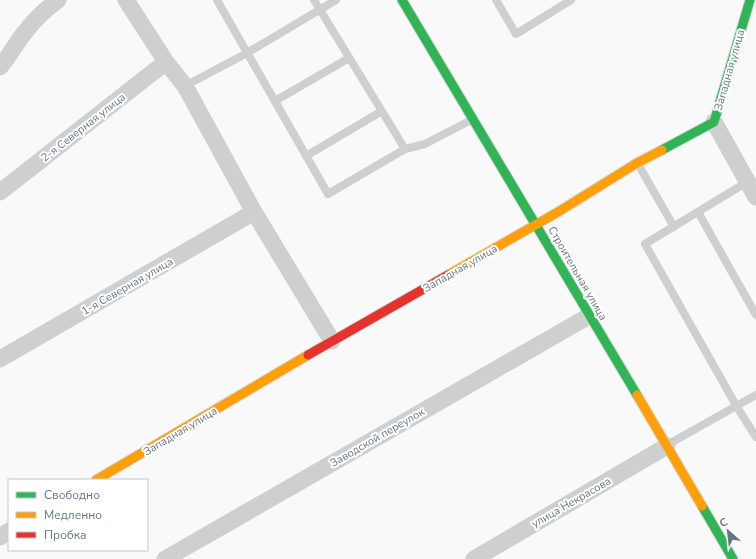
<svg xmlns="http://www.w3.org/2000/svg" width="756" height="559" viewBox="0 0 756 559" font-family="'Nunito Sans',sans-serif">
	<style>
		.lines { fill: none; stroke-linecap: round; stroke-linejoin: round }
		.fast-casing { stroke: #d5d6d7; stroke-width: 11 }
		.slow-casing { stroke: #d5d6d7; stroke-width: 11 }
		.jam-casing { stroke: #d5d6d7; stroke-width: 11 }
		.lane { stroke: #cecfd0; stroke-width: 8 }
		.street { stroke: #cecfd0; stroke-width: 17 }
		.fast { stroke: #30b455; stroke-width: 9 }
		.slow { stroke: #ff9f0a; stroke-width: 9 }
		.jam { stroke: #e5322d; stroke-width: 9 }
		.labels { text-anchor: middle; stroke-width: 4; stroke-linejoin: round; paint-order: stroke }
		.street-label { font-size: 11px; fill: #657683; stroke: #fff }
	</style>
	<rect width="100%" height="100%" fill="#f9f9f9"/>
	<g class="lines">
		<g class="fast-casing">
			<path id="fast" d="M402,0l235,395
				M662,150l52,-28 36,-122
				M702,506l31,53"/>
		</g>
		<g class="slow-casing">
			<path id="slow" d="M448,275l110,-63 79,-49 25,-13
				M637,395l65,111
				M96,480l212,-125"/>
		</g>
		<g class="jam-casing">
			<path id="jam" d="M308,355l140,-80"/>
		</g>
		<path class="lane" d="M217,0l111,194 77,-45 -91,-149
			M496,0l20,34 55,-34
			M185,86l62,-33 89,-53
			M275,101l74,-43
			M405,149l20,-5 48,-25
			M306,156l76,-45
			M638,164l36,63
			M747,182l-102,62 92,163 19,30
			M698,212l58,103
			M667,445l89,-50"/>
		<path class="street" d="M126,0l40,62 19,24 69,126 78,129
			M0,67c10,-11 16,-25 26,-36 9,-12 20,-22 32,-31
			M714,122l42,75
			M0,192l166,-130
			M0,359l254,-147
			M0,537l9,-6
			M165,559l424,-243
			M474,559l193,-113"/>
		<use href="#fast" class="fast"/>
		<use href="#slow" class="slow"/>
		<use href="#jam" class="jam"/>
	</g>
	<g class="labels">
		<g class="street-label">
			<text transform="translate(729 70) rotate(-74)" y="4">Западная улица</text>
			<text transform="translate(83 127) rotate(-38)" y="4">2-я Северная улица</text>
			<text transform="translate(460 268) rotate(-30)" y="4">Западная улица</text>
			<text transform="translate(578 273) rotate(60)" y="4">Строительная улица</text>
			<text transform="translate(127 286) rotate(-30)" y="4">1-я Северная улица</text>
			<text transform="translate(180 431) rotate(-31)" y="4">Западная улица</text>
			<text transform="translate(377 437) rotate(-30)" y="4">Заводской переулок</text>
			<text transform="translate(571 502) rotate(-30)" y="4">улица Некрасова</text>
		</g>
	</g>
	<rect x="8" y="479" width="140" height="72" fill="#ffffff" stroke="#c1c8cd"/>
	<rect x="16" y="492" width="20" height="6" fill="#30b455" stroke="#c1c8cd"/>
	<text x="44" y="499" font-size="12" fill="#657683">Свободно</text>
	<rect x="16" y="512" width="20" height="6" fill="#ff9f0a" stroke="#c1c8cd"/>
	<text x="44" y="519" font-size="12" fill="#657683">Медленно</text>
	<rect x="16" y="532" width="20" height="6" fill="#e5322d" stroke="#c1c8cd"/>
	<text x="44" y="539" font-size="12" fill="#657683">Пробка</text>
	<g transform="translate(728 531) rotate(332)" stroke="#ffffff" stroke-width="3" paint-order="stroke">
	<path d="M0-3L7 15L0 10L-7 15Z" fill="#657683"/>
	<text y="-6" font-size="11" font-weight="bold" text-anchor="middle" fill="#657683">С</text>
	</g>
</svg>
